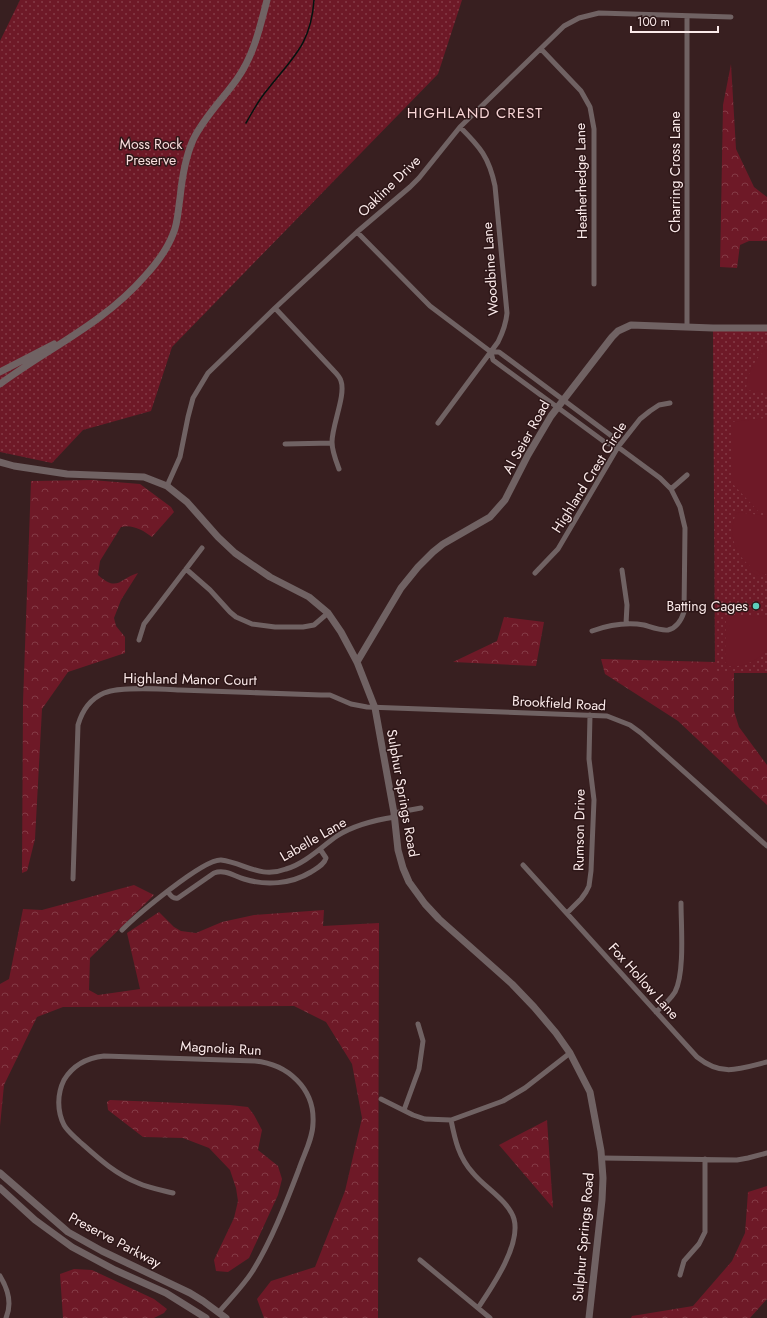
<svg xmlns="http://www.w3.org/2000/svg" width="767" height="1318" viewBox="0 0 767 1318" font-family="Jost,sans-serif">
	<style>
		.grass { fill: url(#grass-dots) }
		.forest { fill: url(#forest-crowns) }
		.pitch { fill: #6e1927 }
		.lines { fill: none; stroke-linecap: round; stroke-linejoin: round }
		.stream { stroke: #03130f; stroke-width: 1.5 }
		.minor { stroke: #706263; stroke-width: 5 }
		.tertiary { stroke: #706263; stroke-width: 7 }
		.poi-dot { fill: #5ccebb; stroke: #2d1617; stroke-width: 1.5 }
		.labels { text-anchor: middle; stroke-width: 3; stroke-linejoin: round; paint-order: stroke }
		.park-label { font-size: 14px; fill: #f8dcdc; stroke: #2d1617 }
		.street-label { font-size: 14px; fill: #fbeaea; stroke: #2d1617 }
		.poi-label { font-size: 14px; fill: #fbeaea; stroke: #2d1617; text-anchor: end }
		.neighbourhood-label { font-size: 15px; letter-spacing: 1px; fill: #f7d4d5; stroke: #2d1617 }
	</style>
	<defs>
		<pattern id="grass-dots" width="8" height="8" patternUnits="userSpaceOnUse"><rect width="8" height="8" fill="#6e1927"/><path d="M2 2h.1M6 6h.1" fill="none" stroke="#843b46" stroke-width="1.8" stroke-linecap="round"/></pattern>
		<pattern id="forest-crowns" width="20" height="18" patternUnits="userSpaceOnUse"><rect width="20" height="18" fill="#6e1927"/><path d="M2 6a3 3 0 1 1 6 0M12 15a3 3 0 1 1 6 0" fill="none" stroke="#843b46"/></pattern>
	</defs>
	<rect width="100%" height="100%" fill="#381f20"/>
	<path class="grass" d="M20,0h442l-24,74 -266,273 -21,64 -68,19 -31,33 -52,-11v-411z
		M713,328l54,2v343h-52z"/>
	<path class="forest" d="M731,64l5,85 18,38 13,10v44h-18l-9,4 -3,23 -17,-1 3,-162z
		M92,480l48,4 31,23 3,5 -22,25c-9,-7 -20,-13 -31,-10l-21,34 -2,14c20,18 22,3 40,-2l-17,27 -7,18 2,8 9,11v16l-57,19 -26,37 -7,130 -8,32 -5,2 1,-171 8,-221z
		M504,617l40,5 -8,44 -83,-4 44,-21z
		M601,659l114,3v11h19v38l5,16 28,38v40l-89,-84 -73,-47z
		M134,885l20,10 -64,63 -1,32 9,5 42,-6 -13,-56 32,-21 15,15 7,4 15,2 26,-11 32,-7 70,-5 -1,16 56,-3 -1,395h-114l-7,-19 14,-18 44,-14 30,-76 17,-73 -10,-54 -26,-42 -32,-16 -231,1 -26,10 -33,68 -4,41v-142l9,-5 14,-70 19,1z
		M110,1100l120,5 18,2 6,8 8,15 -4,20 20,16 4,13 -4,16 -29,63 -21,14 -12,-1 -2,-11 20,-42 4,-17 -2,-13 -6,-18 -21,-22 -26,-10 -40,-1 -35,-27 -1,-8z
		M547,1120l6,88 -54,-63z
		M767,1186v113l-17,19h-119l1,-2 61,-10 39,-45 13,-28 3,-41z
		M74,1269l18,1 62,29 13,10 -3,4 -10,5h-91l-3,-44z"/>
	<path class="pitch" d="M767,347v46l-21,-3c1,-17 9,-31 21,-43z
		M767,418v93h-9l-27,-29v-60z
		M737,512l30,4v59l-11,-5 4,3 -2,3 -13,-8 2,-3 3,1c-16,-13 -23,-35 -13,-54z
		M726,615l41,2v32c-9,12 -24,19 -39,17l-3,-4z"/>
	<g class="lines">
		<path class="stream" d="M246,123c7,-12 13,-24 22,-34 25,-32 43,-45 46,-89"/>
		<path class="minor" d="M541,49l40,42 9,16 4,22v155
			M357,232l73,74 61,46 2,8 113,83 12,4 -5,-10 -114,-85h-8
			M275,308l59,63c3,3 6,6 7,10 5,14 -9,44 -9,61 0,9 4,19 7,27
			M687,327v-311
			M438,423l60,-81c5,-10 8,-18 9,-29l-12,-127c-6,-29 -15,-39 -35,-59
			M285,444l47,-1
			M167,486l13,-29 8,-40 5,-19 15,-25 67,-65 82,-76 53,-45 9,-9 41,-51 104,-101 15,-8 20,-5 132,4
			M671,489l16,-14
			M186,569l24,21 20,22 6,5 16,7 23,3h28l11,-2 14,-12
			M622,570l5,35 -1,19
			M535,573l23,-24 60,-102 22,-28 10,-8 9,-6 11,-2
			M592,631c17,-6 34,-9 52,-6 7,2 17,6 24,5 9,-2 13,-9 16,-18l1,-84 -5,-21 -9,-18 -11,-11 -42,-31
			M139,640l5,-16 58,-76
			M394,813l27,-5
			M523,865l174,192c25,20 42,12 70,5
			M73,879l5,-154c4,-14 12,-26 26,-32 17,-7 57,-4 76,-3 47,2 94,3 141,5h9l21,9 16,3 240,9 23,9 11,8 126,113
			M168,892c3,4 5,7 10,6l36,-25c11,-4 20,3 30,6 22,7 47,5 67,-7 6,-4 13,-7 15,-14l-6,-9
			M567,913l14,-14 5,-7 3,-6 2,-15 3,-71 -5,-41 1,-44
			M122,930c15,-15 81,-71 99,-70 24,3 39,19 65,9 20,-6 35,-22 51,-33 17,-11 38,-16 58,-19
			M656,1012c7,-6 14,-12 19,-20 10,-19 6,-67 6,-89
			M381,1099l32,16 12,4 26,1 52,-19 22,-13 45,-35
			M404,1110l15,-41 4,-28 -5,-17
			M451,1120c4,20 8,38 22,53 11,14 36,28 41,46 7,26 -22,68 -36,89
			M602,1158l135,2 11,-2 19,-5
			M173,1193c-12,-3 -24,-5 -35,-10 -23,-9 -40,-25 -58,-41 -5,-5 -12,-10 -16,-17 -7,-14 -7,-31 0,-45 9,-15 22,-22 40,-24l151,5c32,3 60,27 58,62 0,15 -9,31 -14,46 -13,34 -28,73 -47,103 -9,14 -22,27 -33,40
			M420,1260l70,58
			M680,1275l4,-14 15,-17 6,-12v-73
			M0,1276c8,13 12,28 6,42"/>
		<path class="tertiary" d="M0,372l54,-28
			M0,384c50,-37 103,-60 145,-108 11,-12 22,-26 28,-42 5,-11 5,-24 7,-36 2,-20 5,-40 13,-58 11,-23 30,-41 44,-61 17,-24 23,-52 30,-79
			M0,462l14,4 53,8 77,3 23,9 20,16 31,35 17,16 35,24 39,20 19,16 13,19 16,30 18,46 19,105 4,37 5,18 6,14 16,22 14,15 73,65 22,23 22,26 14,20 20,39 11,59 2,27 -1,22 -13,118
			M357,662l44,-74 17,-21 15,-15 10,-8 47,-27 15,-17 23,-45 23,-39 61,-79 6,-6 13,-6 82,3h54
			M0,1173l68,59 34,19 88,42 13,8 23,17
			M0,1188l35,32 37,27 43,23 51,23 40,25"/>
	</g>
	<circle class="poi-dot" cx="756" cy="606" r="4"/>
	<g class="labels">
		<g class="park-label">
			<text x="151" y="149">Moss Rock<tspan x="151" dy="16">Preserve</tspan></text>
		</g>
		<g class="street-label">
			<text transform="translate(675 172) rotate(-90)" y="5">Charring Cross Lane</text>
			<text transform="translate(581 181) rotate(-91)" y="5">Heatherhedge Lane</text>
			<text transform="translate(389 186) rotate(-44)" y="5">Oakline Drive</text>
			<text transform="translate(490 269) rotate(-94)" y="5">Woodbine Lane</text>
			<text transform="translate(526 437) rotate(-61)" y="5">Al Seier Road</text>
			<text transform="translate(589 477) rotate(-58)" y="5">Highland Crest Circle</text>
			<text transform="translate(190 679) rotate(1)" y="5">Highland Manor Court</text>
			<text transform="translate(559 703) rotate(3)" y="5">Brookfield Road</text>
			<text transform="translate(403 793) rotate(80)" y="5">Sulphur Springs Road</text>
			<text transform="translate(579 830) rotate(-89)" y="5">Rumson Drive</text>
			<text transform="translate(313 839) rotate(-30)" y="5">Labelle Lane</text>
			<text transform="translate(644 981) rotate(48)" y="5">Fox Hollow Lane</text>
			<text transform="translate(221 1048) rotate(3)" y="5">Magnolia Run</text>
			<text transform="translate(583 1237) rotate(-85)" y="5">Sulphur Springs Road</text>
			<text transform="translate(115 1240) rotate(28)" y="5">Preserve Parkway</text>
		</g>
		<g class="poi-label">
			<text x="748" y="611">Batting Cages</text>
		</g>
		<g class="neighbourhood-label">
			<text x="475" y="118">HIGHLAND CREST</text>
		</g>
	</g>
	<path d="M631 26v6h87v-6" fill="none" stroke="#fbeaea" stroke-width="2"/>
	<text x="637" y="26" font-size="12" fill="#fbeaea" stroke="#2d1617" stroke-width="3" paint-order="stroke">100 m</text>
</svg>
